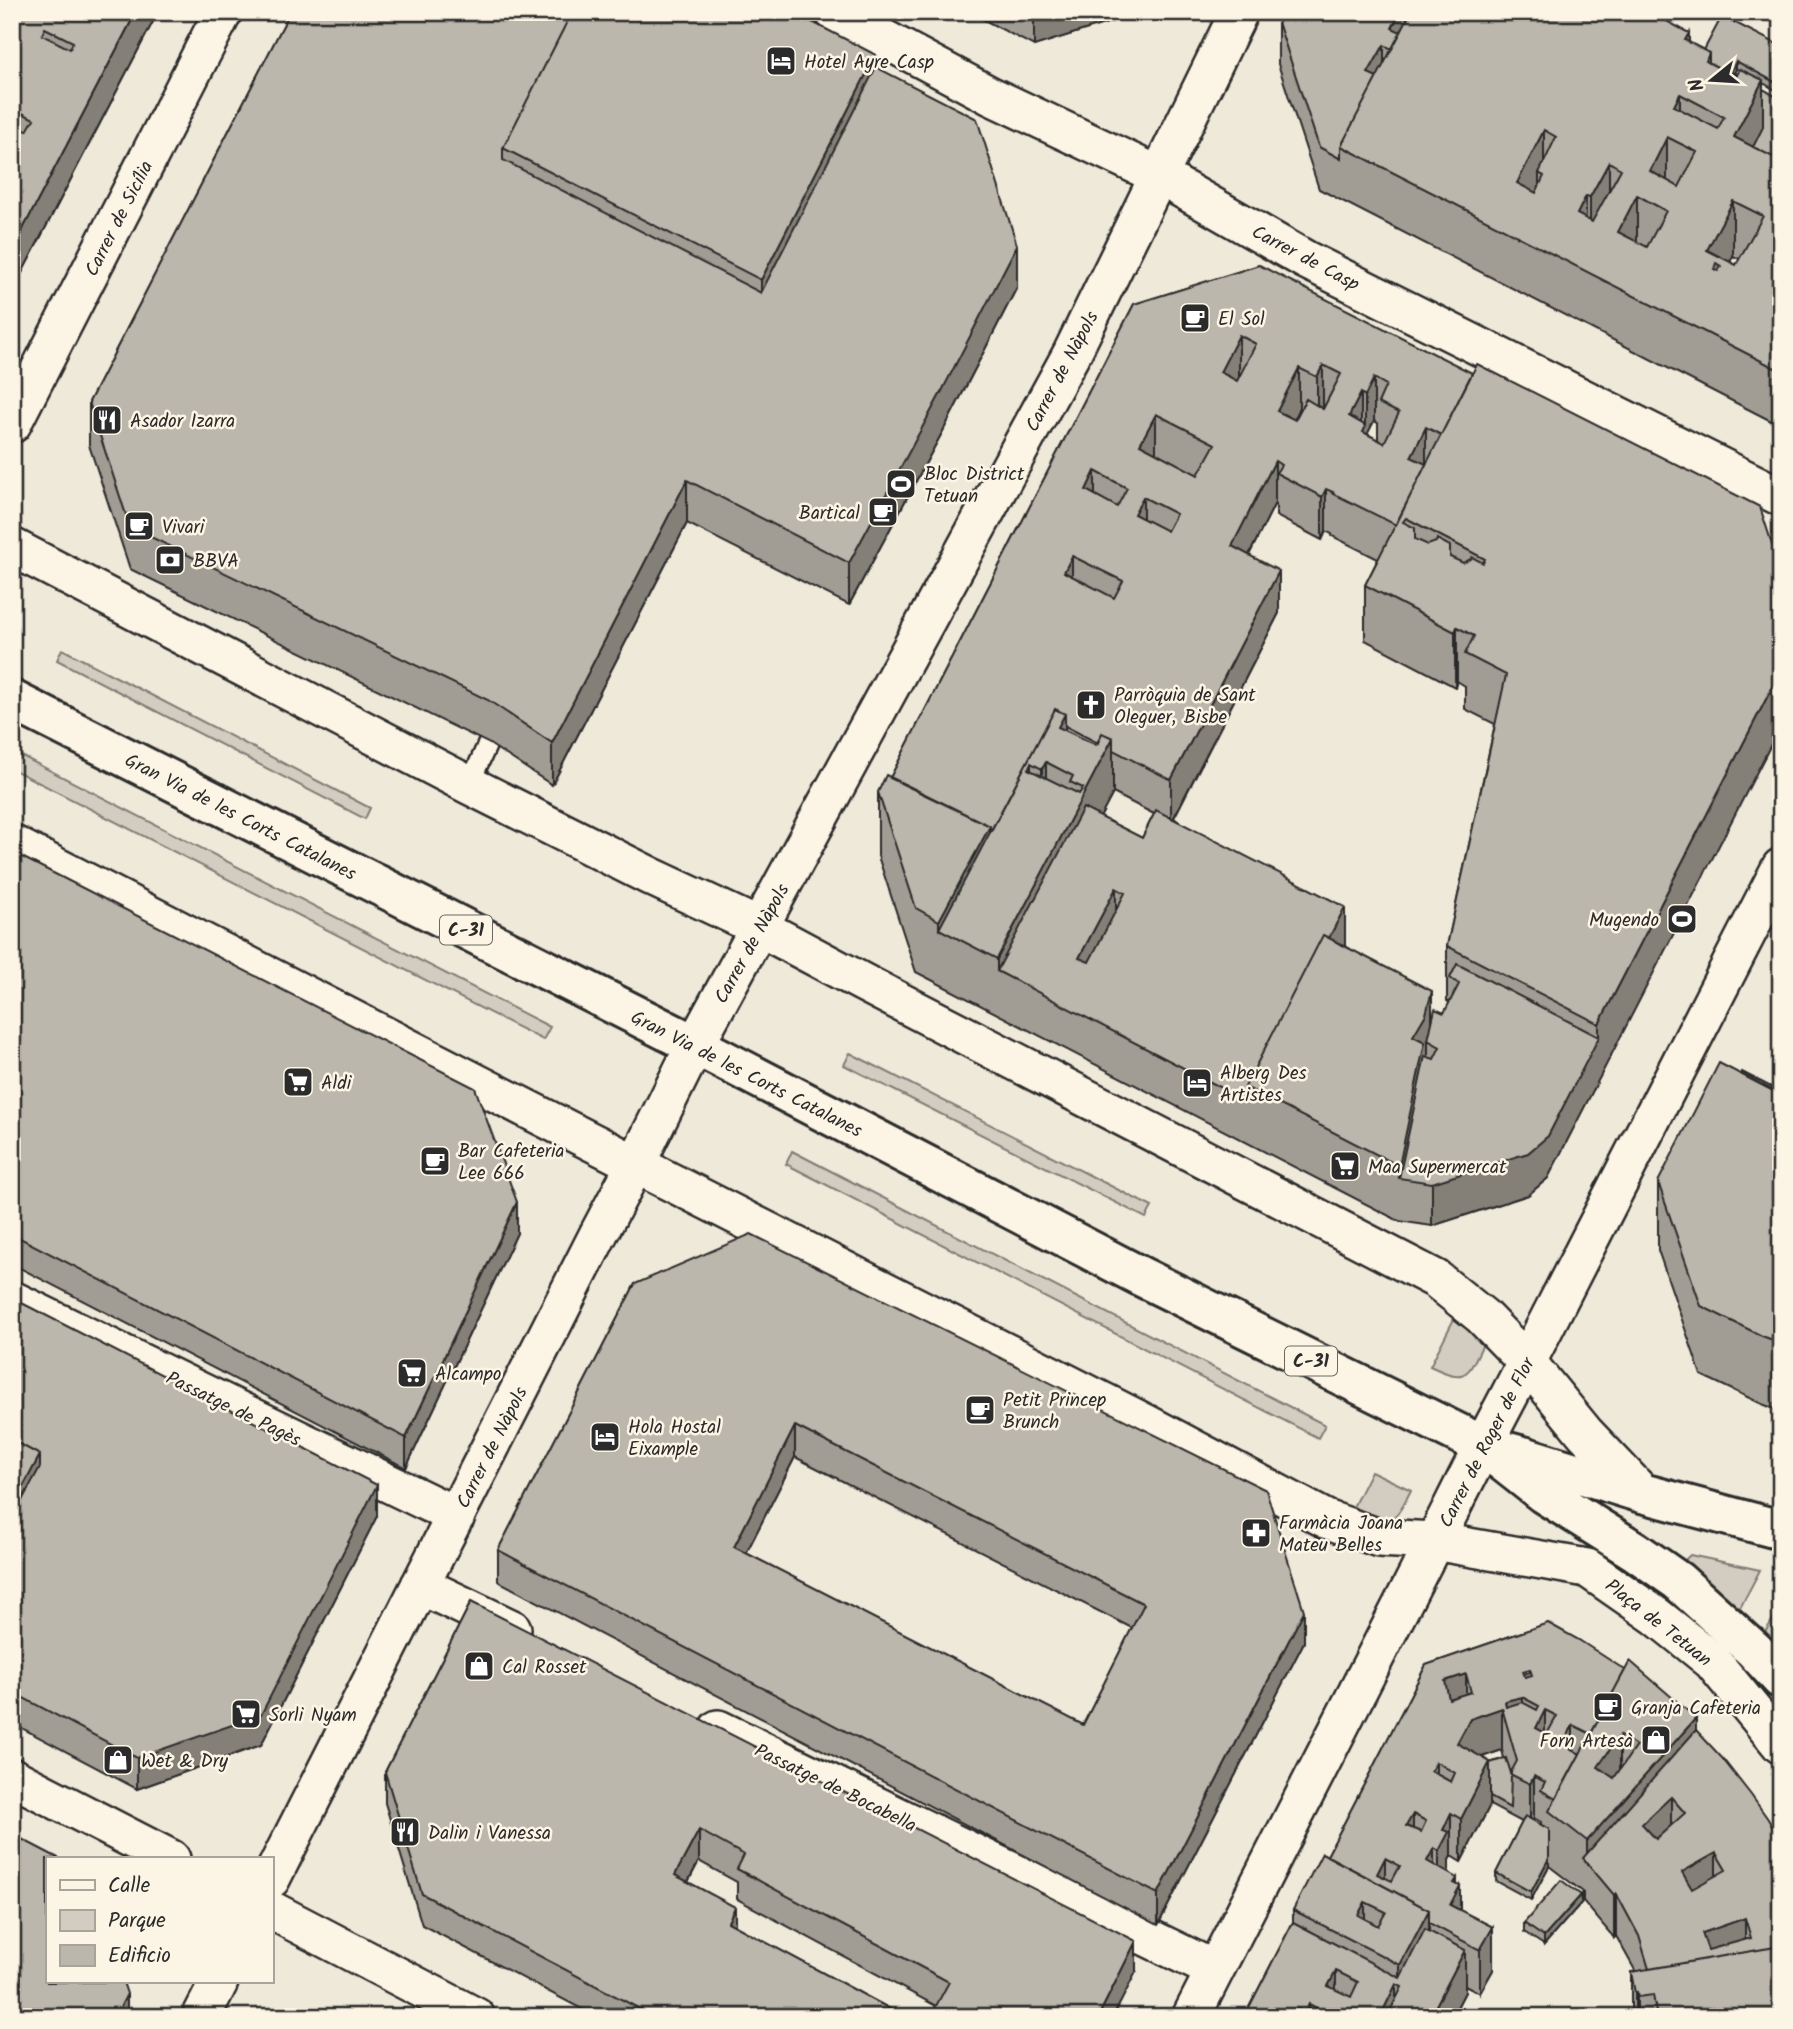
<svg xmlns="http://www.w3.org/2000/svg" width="1793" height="2029" viewBox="0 0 1793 2029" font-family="Kalam,sans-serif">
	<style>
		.green { fill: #d2cdc0; stroke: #7e7c76; stroke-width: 2 }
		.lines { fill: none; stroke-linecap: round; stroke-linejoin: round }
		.lane-casing { stroke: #2b2b2b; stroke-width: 23 }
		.street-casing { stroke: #2b2b2b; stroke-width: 42 }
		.primary-casing { stroke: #2b2b2b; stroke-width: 44 }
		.lane { stroke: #fcf5e5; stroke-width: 18 }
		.street { stroke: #fcf5e5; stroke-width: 37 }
		.primary { stroke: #fcf5e5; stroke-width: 38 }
		.wall { fill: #a29d94; stroke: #2b2b2b; stroke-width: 2; fill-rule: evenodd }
		.shaded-wall { fill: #848078; stroke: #2b2b2b; stroke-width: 2 }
		.building { fill: #bcb7ac; stroke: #2b2b2b; stroke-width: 2; fill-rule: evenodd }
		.labels { text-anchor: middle; stroke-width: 5; stroke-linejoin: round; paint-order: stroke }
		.shield { fill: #fcf5e5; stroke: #6a6863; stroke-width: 2 }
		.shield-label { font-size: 18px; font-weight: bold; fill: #2b2b2b }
		.poi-label { font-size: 19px; fill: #2b2b2b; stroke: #fcf5e5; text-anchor: start }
		.street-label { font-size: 19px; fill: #2b2b2b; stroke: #fcf5e5 }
	</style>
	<rect width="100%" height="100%" fill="#efe9da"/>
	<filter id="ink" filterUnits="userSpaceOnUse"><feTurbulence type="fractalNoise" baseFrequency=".0143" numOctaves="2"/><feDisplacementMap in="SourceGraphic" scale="14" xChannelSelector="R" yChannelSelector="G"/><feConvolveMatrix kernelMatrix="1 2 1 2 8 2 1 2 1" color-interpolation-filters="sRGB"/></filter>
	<g filter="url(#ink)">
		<path class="green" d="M62,649l308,159 -5,11 -308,-159z
			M12,751l538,276 -7,13 -531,-271z
			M850,1053l302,154 -6,11 -302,-153z
			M792,1151l533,274 -7,13 -532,-274z
			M1457,1313l27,29c-17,34 -16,42 -54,24z
			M1371,1471l40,19c-19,38 -21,35 -58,17z
			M1690,1555l70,15 -23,44 -52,-47v-7z
			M1775,1616l6,3v35l-19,-17z"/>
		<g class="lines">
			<g class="lane-casing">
				<path id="lane" d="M469,785l19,-42"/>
			</g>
			<g class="street-casing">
				<path id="street" d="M834,12l157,84 167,79 148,85 475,237
					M12,424l211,-412
					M12,547l457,238 181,91 109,51 103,55 574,297 46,37 45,46 58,71 57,60
					M12,844l521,268 614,312 179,95 53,19 55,3 153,27 69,48 56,45 69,84
					M12,1300l444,216
					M420,1585l92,44
					M718,1729l497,241
					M12,1777l159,82
					M271,1879l328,-646 44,-83 52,-105 377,-692 167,-341
					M271,1910l205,107
					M201,2017l18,-35
					M1191,2017l261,-510c31,-63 65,-125 97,-188 77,-151 155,-302 232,-452"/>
			</g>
			<g class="primary-casing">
				<path id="primary" d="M12,700l683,345 445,231 342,169 41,11 119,37 139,37
					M1497,1457l47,37 91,57 43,30 76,69 27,29"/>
			</g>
			<use href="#lane" class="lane"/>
			<use href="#street" class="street"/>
			<use href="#primary" class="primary"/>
		</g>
		<path class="wall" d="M12,12h146l-146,280z
			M290,12l586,55 141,220 -74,144 -94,174 -162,-82 -135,262 -64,-42 -358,-174 -41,-124v-43z
			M969,12h173l-108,34z
			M1283,12h367l39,31 15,7 77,-4v380l-462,-237 -41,-125v-42zM1736,69l4,1 -3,5 -3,-2zM1763,83l14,8 -2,5 -12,-7zM1733,256l7,3 -4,6 -6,-3z
			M1259,265l522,307 -233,606 -20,17 -96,31 -33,-5 -483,-249 -38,-116v-64l12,-14 244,-474zM1374,421l4,2v17l-11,-6zM1275,503l1,1v12l46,24 4,-9 6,3v2l46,23 -13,26v55l90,47 2,-6 8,5v23l30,15 -48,222v55l3,2 -6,10 -12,12 -87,-79 -171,-128 105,-205 -30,-58zM1113,793l41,21 -12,24 -42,-21z
			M12,852l505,381 -111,235 -394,-204z
			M1741,1074l40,18v319l-19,-7 -61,-29 -43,-125v-68z
			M635,1284l669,358 -146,283 -660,-344v-31zM795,1457l337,171 -49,97 -337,-172z
			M12,1298l365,218 -116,229 -124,44 -125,-66z
			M471,1602l665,370 -200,34 -199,-107v-17l-38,-21 -11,21 47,44 170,91h-308l-175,-92 -37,-122v-31z
			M1548,1623l148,107 85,287h-150v-45h5l-20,-36 -2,2 -31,-37v-9l-34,-26 -18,34 -35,-19v-8l26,-51 -32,-17 -29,57 -10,-6 -2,4v13l8,11 3,26 33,60 -13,23 -15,-8v7l-13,25h-208l49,-95v-12l34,-54 99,-191zM1530,1669v3l-6,2 -1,-3zM1502,1750l2,8 -14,5 -8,-6zM1534,1818l7,4v3l-8,-5z
			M1581,1903l-37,42 -20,-13v-9z"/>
		<path class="shaded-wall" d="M136,12h22l-146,280v-42z
			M1034,12h108l-108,34z
			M1400,12h7v65l-15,-49z
			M1689,33v54l-4,-47z
			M1384,45v42l-16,-14z
			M876,55v54l-115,226v-55z
			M1736,61v8l-5,11v-8z
			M1763,80v55l-11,21 -18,-19z
			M1680,94v49l-6,-37z
			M1544,130v46l-5,-3v23l-22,42v-55z
			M1667,137v55l-17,-21z
			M1609,162v55l-19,35v-55z
			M1637,195v55l-19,-18z
			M1586,196v55l-9,-37z
			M1733,201v55l-26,48v-54z
			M1017,245v42l-74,144 -94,174v-42z
			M1239,335v43l-19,37v-43z
			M1323,365v42l-6,13v-43z
			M1299,368v42l-22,43v-42z
			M1374,378v43l-8,16 -3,-5 2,-5v-31z
			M1361,393v43l-12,-20z
			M1156,414v43l-16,-13z
			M1426,427v43l-15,-13z
			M1275,461v42l-43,86v-43z
			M1095,471v43l-9,-24z
			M687,480v43l-135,262v-42z
			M1326,489v42l-4,9v-43z
			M1143,497v42l-9,-25z
			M1072,556v43l-8,-27z
			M1279,571v42l-108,210v-43z
			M1457,627v54l-2,6v-55z
			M1781,670v55l-233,453 -20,17 -96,31v-43l167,-146v-13z
			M1065,714v55l-7,-42z
			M1113,738v55l-98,187 -18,-9v-12z
			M1046,762v55l-4,7v-55z
			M1031,763v55l-92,111v-8l51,-95z
			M1116,888v42l-37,70v-42z
			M1345,907v42l-95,141z
			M1432,991v51l-4,-2v20l-29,118v-12l14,-130z
			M517,1202v31l-111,235v-30z
			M795,1426v31l-61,120v-30z
			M40,1455v43l-28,51v-42z
			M377,1485v31l-116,229 -124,44v-31z
			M1304,1611v31l-146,283v-31z
			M1466,1674v43l-21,7v-43z
			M1522,1697v42l-17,-19v-19z
			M1502,1708v42l-32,11 -13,-18 13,-24z
			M1545,1710v43l-9,-25z
			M1696,1718v54l-25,25v43l-84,24v-23z
			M1573,1725v42l-10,-23z
			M1620,1736v54l-22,32 -2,-85z
			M1436,1762v42l-5,-33z
			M1490,1762v43l-29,57v-43z
			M1534,1776v42l-4,8v-42z
			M1451,1813v43l-2,4v15l-10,18v-42l4,-21z
			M1413,1814v42l-7,-30z
			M699,1830v31l-24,44v-30z
			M1434,1848v42l-7,-29z
			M1716,1853v42l-34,19v-42z
			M1385,1858v41l-8,-25z
			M1549,1858v8l-18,34v-8z
			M1457,1878v13l3,-5v42l-10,-23 4,-22z
			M1616,1893v43l-2,2v-43z
			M1581,1895v8l-37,42v-8z
			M1365,1902v45l-7,-32z
			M735,1907v31l-7,-16z
			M1429,1910v55l-27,22 -2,-1v-21z
			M1745,1918v43l-43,11v-39z
			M1493,1927v43l-13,23v-43z
			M1136,1941v31l-23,45h-15z
			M1465,1950v42l-13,25h-22z
			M1336,1971v43l-8,-28z
			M1396,1984v33h-16z
			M1637,1992v25h-2v-24z
			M127,1994v23h-12z
			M1309,2004v13h-4v-4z"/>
		<path class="building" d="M12,12h124l-124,238v-126l15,7 7,-12 -22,-11zM45,28l28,14 -3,7 -28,-14z
			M290,12h282l-69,136v12l258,133 115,-226 101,52 40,126 -74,144 -94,174 -162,-83 -135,263 -64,-43 -358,-173 -41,-125z
			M572,12h221l83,43 -115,225 -258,-132z
			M1283,12h117l-8,16 9,4 -9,17 -8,-4 -16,28 9,4 -36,69v13l-22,-12 -41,-125z
			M1411,12h239l39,21 -4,7 24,13 -3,8 30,16 4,-8 23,11 -29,57 47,24v122l-3,4 3,1v83l-440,-225zM1680,94l44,23 -6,12 -44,-23zM1544,130l12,7 -17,36 5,3 -8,17 -19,-10zM1667,137l30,15 -18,35 -29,-16zM1609,162l12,7 -29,53 -15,-8 9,-18 4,1zM1637,195l29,16 -19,36 -29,-15zM1733,201l30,15 -27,49 -29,-15zM1716,263l5,3 -3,5 -4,-2z
			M1722,16l59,30v115l-28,-14 10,-20v-38l12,7 5,-11 -44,-24 -5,11 6,3 -1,2 -27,-14v-10l-5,-3z
			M1259,265l213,108 -31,62 -15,-8 -15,30 15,7 -30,61 -64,-32 1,-1 -7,-3 -4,8 -46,-24 5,-8 -6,-4 -43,85 47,25 -108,209 -58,-30v-12l-11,-5 -4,10 -33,-17v-12l-10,-5 -65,124v-7l-100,-48 244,-474zM1239,335l17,9 -19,37 -17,-9zM1323,365l18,9 -18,35 -17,-10 -11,21 -18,-9 22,-43 18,9zM1374,378l12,7 -8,18 21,10 -15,30 -21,-11 3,-6 -17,-10 12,-23 4,3zM1156,414l59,30 -17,31 -58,-31zM1095,471l32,17 -10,19 -31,-17zM1143,497l33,17 -9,17 -33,-17zM1072,556l51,25 -9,17 -50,-26z
			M1477,364l283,143 21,65v98l-182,354 -152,-78 59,-271 -41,-21 9,-18 -17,-9 -2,5 -90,-47zM1406,518l79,41 -2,4 -11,-6 -1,2 -8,4 -13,-6v-11l-13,-7 -1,3 -8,3 -13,-6v-11l-12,-6z
			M1055,709l10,5 -7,13 38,18 6,-12 11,5 -116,221 -58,-30zM1046,762l27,14 -3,6 13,6 -4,6 -51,-25 3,-6 11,6z
			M886,775l104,51 -51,95 -23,-13 -38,-116z
			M1083,808l59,30 14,-28 189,97 -16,31 -6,-3 -78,152v13l-248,-129zM1116,888l9,5 -36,69 -10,-4z
			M12,852l463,236 42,114 -111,236 -394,-204z
			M1323,935l109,56 -6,23 -13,22 12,6 -26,124 -154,-79z
			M1457,964l142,73 -51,99 -20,17 -96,30 -33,-5 26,-122 9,3 6,-12 -12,-7 7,-31 9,4 15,-29 -9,-6z
			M1719,1063l62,32v248l-19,-7 -61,-30 -43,-124z
			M1742,1072l39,20v3l-40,-21z
			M751,1234l515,256 38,121 -146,283 -660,-344 137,-266zM795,1426l349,178 -61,121 -349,-178z
			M12,1298l365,187 -116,230 -124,43 -125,-66v-173l28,-52v-12l-28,-15z
			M12,1440l28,15 -28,52z
			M471,1602l665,339 -38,76h-168l19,-35 -212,-113 7,-14 -45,-25 -24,45 60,32 -7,15 177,95h-250l-233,-123 -37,-122z
			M1548,1623l31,17 46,30 -34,64 -18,-9 -10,19 17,10 -24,45 -15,-9 4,-8 -11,-6 -4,8 -20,-10 7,-13 -15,-53 -32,11 -13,24 33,19 -29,57 -10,-6 -8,17 6,2 -10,19 -5,-3 -7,13 30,17 -3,5 6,3 -10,19 43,22 -13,23 -51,-27v-13l-102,-54 99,-191zM1530,1669l2,6 -7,2 -2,-6zM1466,1674l5,18 -22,7 -4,-18zM1522,1697l17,9 -2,4 -15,-8 -16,5 -1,-6zM1545,1710l12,6 -10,18 -11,-6zM1436,1762l19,11 -4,9 -20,-11zM1413,1814l13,7 -5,11 -15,-6zM1385,1858l15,8 -8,15 -15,-7z
			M1630,1661l66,57 -109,123 -38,-30zM1620,1735l16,11 -22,32 -16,-11z
			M1696,1730l26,28 29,37 17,24 13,23v104l-132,23 -10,-33 -23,-43 -2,2 -31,-37zM1671,1797l14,16 -29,26 -14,-15zM1716,1853l10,17 -34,19 -10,-17zM1745,1918l6,20 -43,12 -6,-17z
			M1506,1758l5,15 -1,35 -20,-11v-34z
			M1525,1816l24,13v29l-18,34 -35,-19z
			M12,1834l48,25h-13v123h76l4,12 -12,23h-103z
			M1322,1853l107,57 -29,55 -107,-55zM1365,1902l21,10 -8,14 -20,-11z
			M1561,1880l20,15 -37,42 -20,-14z
			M1293,1922l107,56 25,-49 40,21 -35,67h-43l15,-30 -6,-3 -16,33h-46l-25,-13 -4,9 -7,-4 -4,8h-50zM1336,1971l22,11 -7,15 -23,-11z
			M1781,1946v71h-99l-1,-4 -25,-1 -3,-17 -15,2 -1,-5 -2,1 -4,-21z"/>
	</g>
	<defs>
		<g id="hotel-square" transform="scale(1.575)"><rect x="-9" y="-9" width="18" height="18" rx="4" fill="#2b2b2b" stroke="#fcf5e5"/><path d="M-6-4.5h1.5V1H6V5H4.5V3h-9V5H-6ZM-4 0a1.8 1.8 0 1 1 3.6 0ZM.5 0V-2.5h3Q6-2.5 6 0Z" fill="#fff"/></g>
		<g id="cafe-square" transform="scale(1.575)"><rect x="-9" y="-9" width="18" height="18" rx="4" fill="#2b2b2b" stroke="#fcf5e5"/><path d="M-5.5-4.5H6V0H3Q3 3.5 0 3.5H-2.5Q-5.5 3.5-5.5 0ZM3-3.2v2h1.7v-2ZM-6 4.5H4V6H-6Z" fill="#fff"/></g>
		<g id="restaurant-square" transform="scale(1.575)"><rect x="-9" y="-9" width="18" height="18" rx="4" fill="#2b2b2b" stroke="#fcf5e5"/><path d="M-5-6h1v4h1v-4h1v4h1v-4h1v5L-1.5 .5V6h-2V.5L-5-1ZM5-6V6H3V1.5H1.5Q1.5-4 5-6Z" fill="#fff"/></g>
		<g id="stadium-square" transform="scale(1.575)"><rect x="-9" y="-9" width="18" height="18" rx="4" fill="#2b2b2b" stroke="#fcf5e5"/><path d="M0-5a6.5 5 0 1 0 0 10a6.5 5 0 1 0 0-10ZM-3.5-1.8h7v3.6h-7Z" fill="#fff"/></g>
		<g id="bank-square" transform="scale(1.575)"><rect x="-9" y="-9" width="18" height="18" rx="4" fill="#2b2b2b" stroke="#fcf5e5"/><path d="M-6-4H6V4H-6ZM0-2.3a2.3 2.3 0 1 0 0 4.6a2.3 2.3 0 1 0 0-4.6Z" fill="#fff"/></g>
		<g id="church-square" transform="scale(1.575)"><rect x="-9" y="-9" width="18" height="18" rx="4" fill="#2b2b2b" stroke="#fcf5e5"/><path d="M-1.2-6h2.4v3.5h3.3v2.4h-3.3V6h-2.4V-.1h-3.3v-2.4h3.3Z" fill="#fff"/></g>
		<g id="supermarket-square" transform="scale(1.575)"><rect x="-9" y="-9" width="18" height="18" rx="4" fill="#2b2b2b" stroke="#fcf5e5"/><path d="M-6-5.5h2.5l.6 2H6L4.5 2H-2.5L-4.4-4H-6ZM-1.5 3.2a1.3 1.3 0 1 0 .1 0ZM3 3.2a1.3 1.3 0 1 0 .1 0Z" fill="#fff"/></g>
		<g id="pharmacy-square" transform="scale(1.575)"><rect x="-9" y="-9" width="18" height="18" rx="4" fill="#2b2b2b" stroke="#fcf5e5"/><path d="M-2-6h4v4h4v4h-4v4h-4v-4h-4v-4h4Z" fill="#fff"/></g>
		<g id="shop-square" transform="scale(1.575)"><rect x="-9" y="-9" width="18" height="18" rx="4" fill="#2b2b2b" stroke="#fcf5e5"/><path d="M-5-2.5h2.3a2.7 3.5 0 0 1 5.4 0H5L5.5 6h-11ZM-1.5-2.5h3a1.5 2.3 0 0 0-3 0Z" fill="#fff"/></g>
	</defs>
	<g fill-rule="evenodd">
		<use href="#hotel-square" x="781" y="61"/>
		<use href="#cafe-square" x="1195" y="318"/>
		<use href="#restaurant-square" x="107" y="420"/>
		<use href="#stadium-square" x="901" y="484"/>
		<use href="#cafe-square" x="883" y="512"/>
		<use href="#cafe-square" x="139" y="526"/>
		<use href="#bank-square" x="170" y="560"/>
		<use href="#church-square" x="1091" y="705"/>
		<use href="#stadium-square" x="1682" y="919"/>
		<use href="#supermarket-square" x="298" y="1082"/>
		<use href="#hotel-square" x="1197" y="1083"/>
		<use href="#cafe-square" x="435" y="1161"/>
		<use href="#supermarket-square" x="1345" y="1166"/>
		<use href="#supermarket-square" x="412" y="1373"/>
		<use href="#cafe-square" x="980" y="1410"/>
		<use href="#hotel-square" x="605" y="1437"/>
		<use href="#pharmacy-square" x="1256" y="1533"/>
		<use href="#shop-square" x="479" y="1666"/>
		<use href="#cafe-square" x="1608" y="1707"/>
		<use href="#supermarket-square" x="246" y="1714"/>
		<use href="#shop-square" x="1656" y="1740"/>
		<use href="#shop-square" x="118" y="1760"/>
		<use href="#restaurant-square" x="405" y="1832"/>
	</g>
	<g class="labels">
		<g class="shield">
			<rect x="440" y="915.5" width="52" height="29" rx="5"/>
			<rect x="1285" y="1346.5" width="52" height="29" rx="5"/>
		</g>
		<g class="shield-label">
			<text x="466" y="936">C-31</text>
			<text x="1311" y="1367">C-31</text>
		</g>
		<g class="poi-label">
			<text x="804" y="68">Hotel Ayre Casp</text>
			<text x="1218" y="325">El Sol</text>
			<text x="130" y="427">Asador Izarra</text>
			<text x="924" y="480">Bloc District<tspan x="924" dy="22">Tetuan</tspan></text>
			<text x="860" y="519" text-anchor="end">Bartical</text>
			<text x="162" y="533">Vivari</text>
			<text x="193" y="567">BBVA</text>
			<text x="1114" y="701">Parròquia de Sant<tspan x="1114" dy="22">Oleguer, Bisbe</tspan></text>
			<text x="1659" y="926" text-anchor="end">Mugendo</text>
			<text x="1220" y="1079">Alberg Des<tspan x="1220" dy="22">Artistes</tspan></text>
			<text x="321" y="1089">Aldi</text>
			<text x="458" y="1157">Bar Cafeteria<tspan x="458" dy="22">Lee 666</tspan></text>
			<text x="1368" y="1173">Maa Supermercat</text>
			<text x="435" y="1380">Alcampo</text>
			<text x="1003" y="1406">Petit Princep<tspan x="1003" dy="22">Brunch</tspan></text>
			<text x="628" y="1433">Hola Hostal<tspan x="628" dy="22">Eixample</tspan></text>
			<text x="1279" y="1529">Farmàcia Joana<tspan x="1279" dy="22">Mateu Belles</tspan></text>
			<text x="502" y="1673">Cal Rosset</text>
			<text x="1631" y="1714">Granja Cafeteria</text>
			<text x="269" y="1721">Sorli Nyam</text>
			<text x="1633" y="1747" text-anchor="end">Forn Artesà</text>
			<text x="141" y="1767">Wet &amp; Dry</text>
			<text x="428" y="1839">Dalin i Vanessa</text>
		</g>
		<g class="street-label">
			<text transform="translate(118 218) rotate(-63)" y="7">Carrer de Sicília</text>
			<text transform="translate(1306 257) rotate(28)" y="7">Carrer de Casp</text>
			<text transform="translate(1061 371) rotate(-62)" y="7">Carrer de Nàpols</text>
			<text transform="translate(241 816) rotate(27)" y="7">Gran Via de les Corts Catalanes</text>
			<text transform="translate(751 943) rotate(-61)" y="7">Carrer de Nàpols</text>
			<text transform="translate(747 1073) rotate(27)" y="7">Gran Via de les Corts Catalanes</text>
			<text transform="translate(234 1408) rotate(26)" y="7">Passatge de Pagès</text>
			<text transform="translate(1486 1442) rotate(-63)" y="7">Carrer de Roger de Flor</text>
			<text transform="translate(491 1447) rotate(-63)" y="7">Carrer de Nàpols</text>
			<text transform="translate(1659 1622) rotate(38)" y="7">Plaça de Tetuan</text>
			<text transform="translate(836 1787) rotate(26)" y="7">Passatge de Bocabella</text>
		</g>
	</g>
	<rect width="1793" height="2029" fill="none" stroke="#fcf5e5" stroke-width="42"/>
	<rect x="21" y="21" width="1751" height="1987" fill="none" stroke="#2b2b2b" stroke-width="2.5" filter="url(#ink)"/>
	<rect x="46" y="1857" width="228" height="126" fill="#fcf5e5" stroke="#a8a49b" stroke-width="2"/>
	<rect x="60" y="1880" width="35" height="10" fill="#fcf5e5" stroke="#a8a49b" stroke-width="2"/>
	<text x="108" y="1892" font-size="21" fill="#2b2b2b">Calle</text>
	<rect x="60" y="1910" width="35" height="21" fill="#d2cdc0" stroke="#a8a49b" stroke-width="2"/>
	<text x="108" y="1927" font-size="21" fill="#2b2b2b">Parque</text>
	<rect x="60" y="1945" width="35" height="21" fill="#bcb7ac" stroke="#a8a49b" stroke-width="2"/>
	<text x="108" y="1962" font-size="21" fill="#2b2b2b">Edificio</text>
	<g transform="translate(1712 80) rotate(252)" stroke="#fcf5e5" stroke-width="5" paint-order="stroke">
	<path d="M0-5L12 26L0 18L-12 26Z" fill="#2b2b2b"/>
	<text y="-10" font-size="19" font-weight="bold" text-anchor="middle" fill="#2b2b2b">N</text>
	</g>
</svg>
